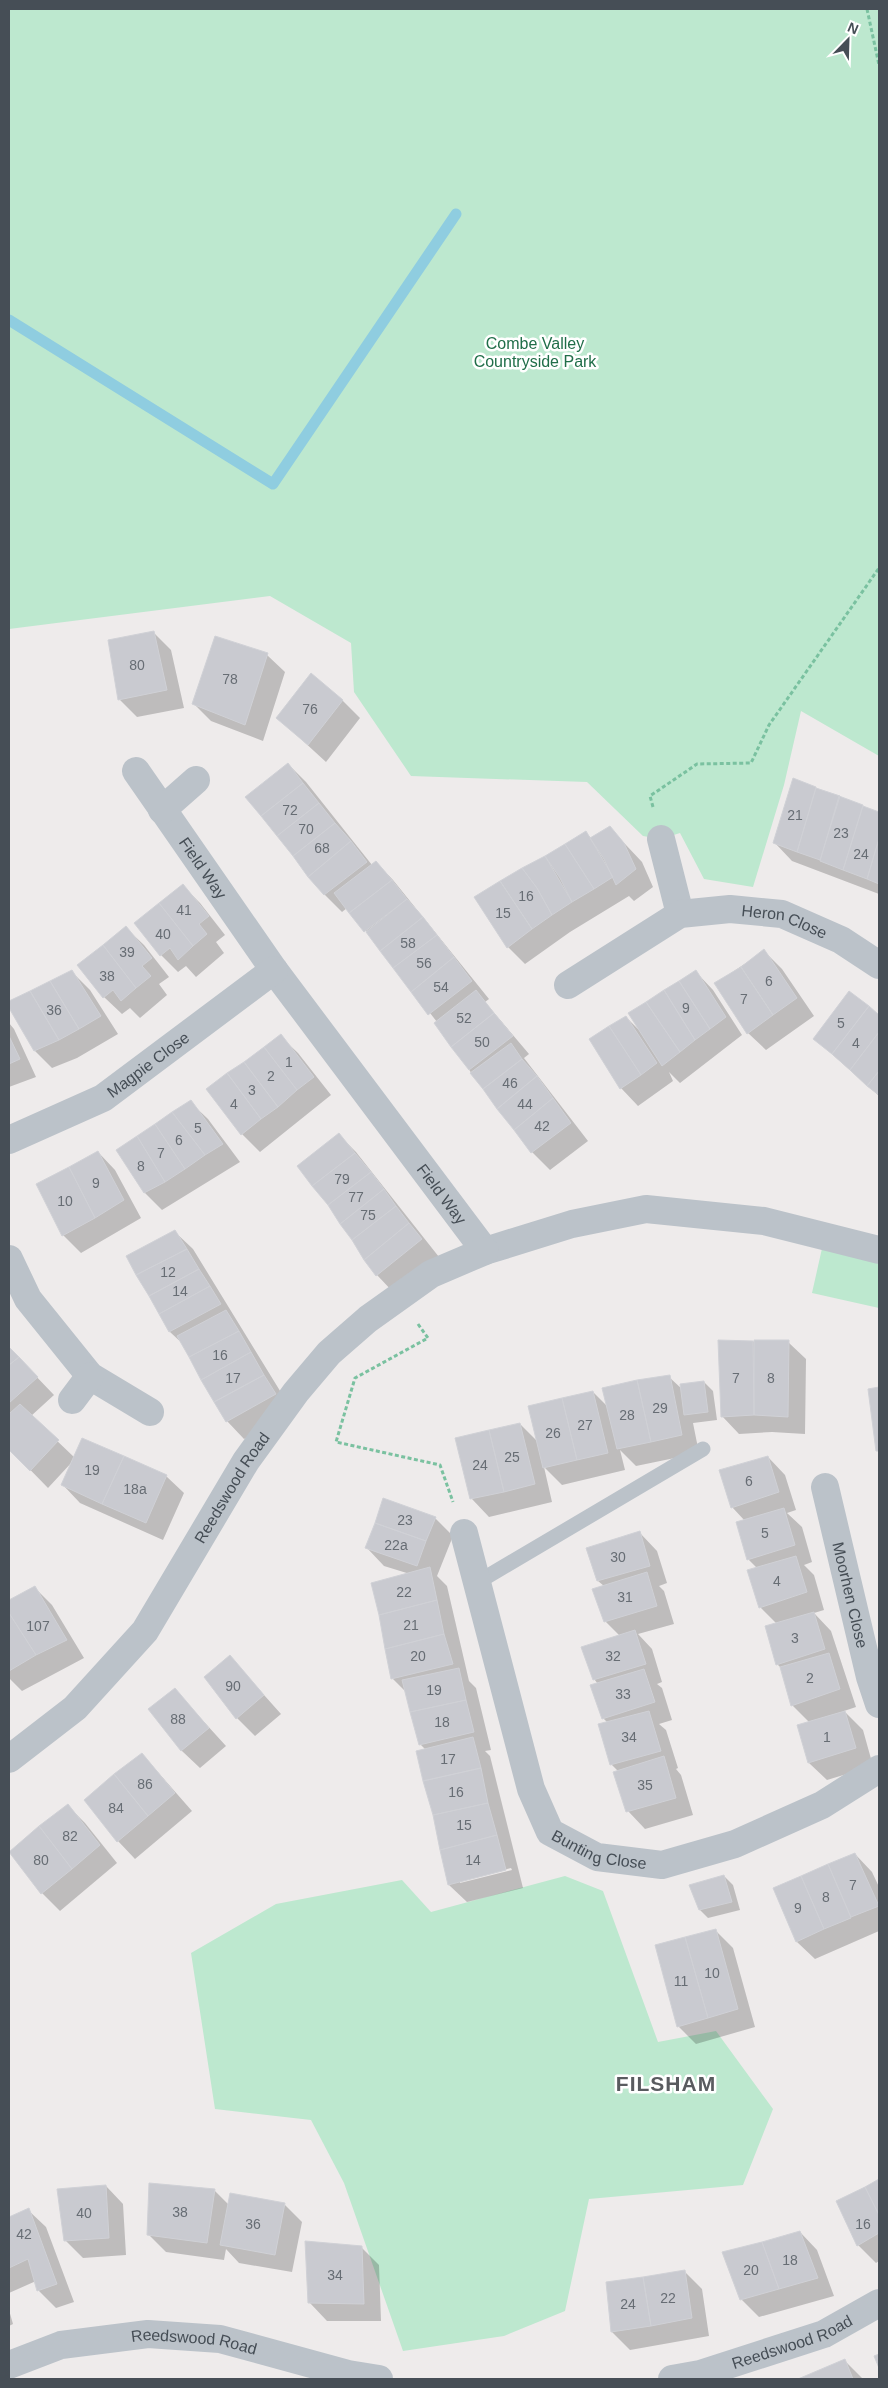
<svg xmlns="http://www.w3.org/2000/svg" width="888" height="2388" viewBox="0 0 888 2388" font-family="Arial,sans-serif">
	<style>
		.green { fill: #bde8cf }
		.shadow { fill: #0003; fill-rule: evenodd }
		.lines { fill: none; stroke-linecap: round; stroke-linejoin: round }
		.stream { stroke: #8fcde0; stroke-width: 11 }
		.building { fill: #c9cad0; stroke: #d0d1d6 }
		.path { stroke: #7ac1a0; stroke-width: 3; stroke-dasharray: 4 2.5; stroke-linecap: butt }
		.lane { stroke: #bbc2c9; stroke-width: 15 }
		.street { stroke: #bbc2c9; stroke-width: 28 }
		.labels { text-anchor: middle; stroke-width: 5; stroke-linejoin: round; paint-order: stroke }
		.number-label { font-size: 14px; fill: #676d74 }
		.park-label { font-size: 16px; fill: #206e49; stroke: #fff }
		.street-label { font-size: 16px; fill: #464e56; stroke: #fff }
		.district-label { font-size: 21px; font-weight: bold; letter-spacing: 1px; fill: #595b5f; stroke: #fff }
	</style>
	<rect width="100%" height="100%" fill="#eeebeb"/>
	<path class="green" d="M9,9h870v747l-78,-45 -17,74 -31,102 -49,-8 -24,-46 -19,6 -18,-3 -56,-54 -176,-6 -57,-84 -3,-49 -81,-47 -261,33z
		M823,1244l56,13v51l-67,-15z
		M565,1876l38,15 55,151 58,-11 57,78 -30,76 -154,14 -24,112 -61,25 -101,15 -59,-168 -33,-63 -96,-11 -24,-156 85,-49 126,-24 29,32z"/>
	<path class="shadow" d="M154,633l17,17 13,58 -47,9 -18,-18z
		M267,655l18,17 -22,69 -52,-20 -17,-17z
		M342,700l18,18 -34,44 -48,-44z
		M288,764l18,18 66,83 4,-3 17,18 96,119 -4,3 44,52 -5,4 64,83 -38,29 -18,-18 -60,-78 -35,-52 -65,-84 -25,-30 -5,4 -18,-18z
		M793,780l86,33v81l-87,-33 -17,-18z
		M610,828l32,34 11,25 -19,14 -5,-5 -59,36 -45,32 -17,-17 -33,-49 111,-65 5,5z
		M183,886l17,17 25,32 -9,7 8,11 -28,24 -10,-11 -8,6 -17,-17z
		M126,928l18,17 25,32 -10,7 8,11 -27,23 -10,-10 -8,6 -18,-17z
		M764,951l18,18 32,47 -48,34 -18,-17 -32,-50z
		M72,972l18,18 28,44 -41,24 -25,10 -17,-17 -26,-49z
		M696,972l17,18 29,45 -62,48 -11,-11 4,9 -35,25 -17,-18 5,-71 12,12z
		M849,993l30,25v78l-64,-57z
		M9,1023l5,6 22,48 -27,10z
		M280,1036l18,17 33,42 -71,57 -18,-18z
		M190,1102l18,17 32,43 -78,48 -17,-17 -27,-42z
		M339,1135l17,17 83,105 -45,36 -17,-18z
		M98,1152l17,18 26,48 -60,35 -18,-18z
		M175,1232l18,17 100,163 -49,27 -17,-18 -43,-76 -14,-13 -42,-75z
		M720,1341l68,1 18,17 -1,75 -33,-2 -33,2 -17,-18z
		M9,1348l45,47 -23,21 44,42 91,18 18,17 -21,47 -83,-37 -17,-18 10,-24 -25,27 -39,-40z
		M669,1377l13,12 22,-7 9,9 4,29 -24,3 6,30 -63,13 -16,-16 5,20 -63,15 -18,-18 8,35 -63,15 -17,-18 -15,-60 63,-15 18,18 55,-50 16,16z
		M879,1388v65l-2,-3 -8,-60z
		M768,1457l17,18 11,35 -9,3 15,14 10,35 -8,3 10,10 10,35 -10,3 17,18 25,76 -12,4 19,19 10,36 -46,14 -18,-17 -11,-37 12,-3 -18,-18 -11,-37 -4,-4v-40l-17,-17 -3,-39 -9,-9 -3,-38 -13,-14z
		M435,1518l18,18 -16,40 10,10 22,95 7,7 15,62 -6,1 5,5 33,132 -56,14 -18,-17 -23,-135 -6,-6 -13,-51 -15,-15 18,-104 -26,-8 -17,-18zM511,1868l1,2 -52,13v-2z
		M640,1533l17,18 10,32 -8,3 5,5 10,33 -36,10 14,15 10,33 -5,2 5,4 10,32 -13,4 7,6 12,38 -2,1 5,6 12,40 -48,14 -17,-18 -10,-40 -7,-7 -3,-41 -5,-5 -5,-34 -4,-5 26,-43 -15,-15 -1,-35 -6,-5 -11,-32z
		M34,1587l18,18 32,53 -62,33 -13,-13v-76z
		M230,1657l51,57 -26,22 -18,-18 -32,-41z
		M175,1690l51,56 -26,22 -18,-17 -32,-41z
		M142,1754l50,57 -57,48 -17,-18z
		M68,1806l17,17 32,40 -57,48 -18,-18 -32,-41z
		M855,1854l17,18 7,15v44l-64,28 -18,-17 -22,-53z
		M724,1876l9,9 7,25 -32,8 -8,-8z
		M715,1930l18,18 22,79 -59,17 -18,-18z
		M879,2180v81l-3,2 -18,-18 -20,-44z
		M106,2186l17,18 3,51 -43,3 -17,-17z
		M214,2190l15,15 55,-1 18,18 -10,50 -53,-9 -13,-14 -2,11 -58,-8 -18,-18z
		M28,2210l18,17 28,75 -18,6 -18,-18 -2,-9 -27,12v-75z
		M800,2232l17,18 17,46 -75,21 -18,-18z
		M361,2247l18,18 2,56h-54l-17,-18z
		M684,2271l18,18 7,47 -79,14 -18,-18 -5,-49z
		M9,2310l4,14 -4,2z
		M845,2361l18,18h-62z"/>
	<g class="lines">
		<path class="stream" d="M9,320l264,164 183,-270"/>
	</g>
	<path class="building" d="M154,631l13,59 -49,10 -10,-60z
		M215,636l53,17 -23,72 -53,-21z
		M311,673l32,27 -35,45 -32,-27z
		M288,763l15,20 -42,33 -16,-19z
		M793,778l23,9 -19,65 -24,-9z
		M303,783l16,20 -42,33 -16,-20z
		M816,788l24,8 -20,64 -23,-8z
		M839,796l24,9 -20,65 -23,-9z
		M319,803l16,20 -42,33 -16,-20z
		M863,806l16,6v26l-12,41 -24,-9z
		M335,823l16,18 -43,36 -15,-21z
		M610,826l14,17 12,26 -20,16 -12,-26 -14,-21z
		M586,831l27,46 -19,12 -29,-45z
		M879,839v45l-12,-5z
		M351,841l16,21 -43,33 -16,-18z
		M565,844l29,45 -22,13 -12,-24 -15,-22z
		M545,856l27,46 -20,13 -15,-27 -15,-20z
		M376,861l16,19 -43,33 -15,-20z
		M522,868l15,20 15,27 -20,14 -32,-48z
		M392,880l15,19 -43,33 -15,-19z
		M500,881l32,48 -25,19 -33,-51z
		M183,884l26,32 -10,8 8,10 -14,12 -34,-43z
		M407,899l16,18 -43,34 -14,-19z
		M159,903l34,43 -15,14 -8,-12 -10,8 -26,-33z
		M423,917l14,18 -44,33 -13,-17z
		M126,926l26,32 -10,8 9,10 -15,12 -33,-43z
		M437,935l17,22 -43,35 -18,-24z
		M103,945l33,43 -15,13 -8,-11 -10,8 -26,-33z
		M764,949l33,49 -24,17 -32,-48z
		M454,957l18,24 -44,34 -17,-23z
		M741,967l32,48 -26,19 -33,-51z
		M72,970l29,46 -22,13 -29,-48z
		M696,970l30,47 -16,12 -31,-48z
		M50,981l29,48 -20,11 -29,-49z
		M679,981l31,48 -15,11 -31,-50z
		M476,990l18,23 -43,34 -17,-24z
		M664,990l31,50 -15,12 -34,-50z
		M30,991l29,49 -25,11 -25,-43v-7z
		M849,991l20,15 -37,48 -19,-15z
		M646,1002l34,50 -18,14 -34,-53z
		M869,1006l10,9v17l-29,38 -18,-16z
		M494,1013l19,23 -44,34 -18,-23z
		M626,1016l31,47 -16,12 -32,-49z
		M609,1026l32,49 -21,14 -31,-50z
		M879,1032v39l-12,15 -17,-16z
		M281,1034l33,43 -17,13 -33,-43z
		M9,1036l11,23 -11,5z
		M511,1043l11,16 -39,30 -13,-16z
		M264,1047l33,43 -19,17 -34,-45z
		M522,1059l15,17 -40,33 -14,-20z
		M244,1062l34,45 -17,12 -34,-46z
		M879,1071v24l-12,-9z
		M227,1073l34,46 -20,16 -35,-46z
		M537,1076l16,22 -39,32 -17,-21z
		M553,1098l18,25 -40,30 -17,-23z
		M191,1100l32,44 -18,11 -33,-43z
		M172,1112l33,43 -20,14 -30,-45z
		M155,1124l30,45 -20,13 -28,-46z
		M339,1133l16,20 -43,33 -15,-20z
		M137,1136l28,46 -21,11 -28,-43z
		M98,1151l26,49 -29,18 -26,-51z
		M355,1153l16,19 -43,33 -16,-19z
		M69,1167l26,51 -33,18 -26,-52z
		M371,1172l13,17 -44,35 -12,-19z
		M384,1189l12,17 -44,34 -12,-16z
		M396,1206l13,17 -45,37 -12,-20z
		M409,1223l13,16 -46,37 -12,-16z
		M175,1230l12,19 -51,26 -10,-19z
		M187,1249l12,20 -50,27 -13,-21z
		M199,1269l11,17 -51,28 -10,-18z
		M210,1286l11,18 -52,28 -10,-18z
		M226,1310l13,21 -50,26 -12,-21z
		M239,1331l12,21 -50,28 -12,-23z
		M718,1340l35,1 1,74 -33,2z
		M754,1340h35l-1,77 -34,-2z
		M9,1347l10,10 -10,8z
		M251,1352l13,23 -50,27 -13,-22z
		M19,1357l19,20 -29,26v-38z
		M264,1375l12,19 -50,28 -12,-20z
		M670,1375l12,60 -31,7 -14,-62z
		M637,1380l14,62 -34,7 -15,-61z
		M704,1381l4,31 -24,3 -4,-31z
		M879,1387v64h-3l-8,-62z
		M593,1391l15,62 -31,7 -15,-62z
		M562,1398l15,62 -34,8 -15,-62z
		M20,1404l39,36 -29,31 -21,-21v-36z
		M520,1423l15,61 -31,8 -15,-62z
		M489,1430l15,62 -34,7 -15,-61z
		M82,1438l42,18 -22,48 -41,-19z
		M124,1456l43,19 -21,48 -44,-19z
		M768,1456l11,36 -48,16 -12,-38z
		M383,1498l53,19 -10,24 -51,-18z
		M784,1508l11,37 -48,15 -11,-38z
		M375,1523l51,18 -9,25 -52,-18z
		M640,1531l10,35 -53,15 -11,-33z
		M796,1556l11,36 -48,16 -12,-38z
		M430,1567l7,33 -58,15 -8,-32z
		M647,1572l10,34 -53,16 -12,-33z
		M35,1586l32,54 -31,15 -27,-42v-13z
		M437,1600l7,34 -59,15 -6,-34z
		M814,1612l11,37 -49,16 -11,-39z
		M9,1613l27,42 -27,16z
		M635,1630l11,34 -53,16 -12,-33z
		M444,1634l9,30 -62,15 -6,-30z
		M829,1653l11,36 -49,17 -11,-39z
		M230,1655l34,40 -28,24 -32,-42z
		M459,1668l7,32 -56,12 -8,-32z
		M644,1669l11,33 -53,17 -12,-34z
		M175,1688l34,40 -28,23 -33,-42z
		M466,1700l8,32 -55,13 -9,-33z
		M649,1711l12,40 -51,14 -12,-41z
		M845,1711l11,37 -48,15 -11,-38z
		M473,1737l8,31 -58,13 -7,-30z
		M142,1753l33,40 -27,23 -34,-42z
		M664,1756l12,42 -50,14 -13,-40z
		M481,1768l7,35 -55,12 -10,-34z
		M114,1774l34,42 -31,26 -33,-42z
		M488,1803l9,32 -57,15 -7,-35z
		M68,1804l32,41 -28,24 -33,-43z
		M39,1826l33,43 -31,25 -32,-42z
		M497,1835l9,35 -58,15 -8,-35z
		M855,1853l24,53 -28,11 -23,-53z
		M828,1864l23,54 -27,11 -23,-53z
		M724,1875l8,27 -33,8 -10,-25z
		M801,1876l23,53 -28,13 -23,-54z
		M716,1929l22,80 -30,9 -23,-81z
		M685,1937l23,81 -31,9 -22,-82z
		M879,2179v36l-14,-28z
		M149,2183l66,6 -8,54 -60,-8z
		M106,2185l3,53 -45,3 -7,-52z
		M865,2187l14,28v18l-22,13 -21,-45z
		M230,2193l55,10 -10,52 -55,-10z
		M29,2208l28,76 -20,7 -9,-32 -19,9v-51z
		M800,2231l18,47 -39,11 -17,-47z
		M305,2241l57,5 2,58 -56,-1z
		M762,2242l17,47 -39,11 -18,-48z
		M685,2270l7,48 -41,8 -8,-49z
		M643,2277l8,49 -40,6 -5,-50z
		M879,2354v14l-5,-12z
		M845,2359l8,20h-55z"/>
	<g class="lines">
		<path class="path" d="M867,9l12,56
			M653,807l-3,-11 47,-32 54,-1 18,-38 110,-157
			M418,1324l10,14 -73,40 -19,64 104,23 13,37"/>
		<path class="lane" d="M478,1582l225,-133"/>
		<g class="street">
			<path id="s1" d="M136,771l138,199 211,281 87,-27 74,-15 118,12 115,29"/>
			<path d="M162,810l34,-30"/>
			<path d="M661,839l19,75"/>
			<path id="s2" d="M568,985l112,-71 50,-5 52,5 59,26 38,25"/>
			<path id="s3" d="M9,1140l94,-42 171,-128"/>
			<path d="M9,1259l19,40 62,77 60,36"/>
			<path d="M72,1400l18,-24"/>
			<path id="s4" d="M825,1487l45,190 9,27"/>
			<path id="s5" d="M464,1533l67,256 19,43 47,25 65,8 73,-21 87,-39 57,-36"/>
			<path id="s6" d="M9,1759l66,-51 70,-77 101,-170 50,-69 33,-39 39,-34 63,-45 54,-23"/>
			<path id="s7" d="M9,2365l52,-20 87,-11 72,5 128,35 31,5"/>
			<path id="s8" d="M672,2379l28,-5 124,-40 55,-31"/>
		</g>
	</g>
	<g class="labels">
		<g class="number-label">
			<text x="137" y="670">80</text>
			<text x="230" y="684">78</text>
			<text x="310" y="714">76</text>
			<text x="290" y="815">72</text>
			<text x="795" y="820">21</text>
			<text x="306" y="834">70</text>
			<text x="841" y="838">23</text>
			<text x="322" y="853">68</text>
			<text x="861" y="859">24</text>
			<text x="526" y="901">16</text>
			<text x="184" y="915">41</text>
			<text x="503" y="918">15</text>
			<text x="163" y="939">40</text>
			<text x="408" y="948">58</text>
			<text x="127" y="957">39</text>
			<text x="424" y="968">56</text>
			<text x="107" y="981">38</text>
			<text x="769" y="986">6</text>
			<text x="441" y="992">54</text>
			<text x="744" y="1004">7</text>
			<text x="686" y="1013">9</text>
			<text x="54" y="1015">36</text>
			<text x="464" y="1023">52</text>
			<text x="841" y="1028">5</text>
			<text x="482" y="1047">50</text>
			<text x="856" y="1048">4</text>
			<text x="289" y="1067">1</text>
			<text x="271" y="1081">2</text>
			<text x="510" y="1088">46</text>
			<text x="252" y="1095">3</text>
			<text x="234" y="1109">4</text>
			<text x="525" y="1109">44</text>
			<text x="542" y="1131">42</text>
			<text x="198" y="1133">5</text>
			<text x="179" y="1145">6</text>
			<text x="161" y="1158">7</text>
			<text x="141" y="1171">8</text>
			<text x="342" y="1184">79</text>
			<text x="96" y="1188">9</text>
			<text x="356" y="1202">77</text>
			<text x="65" y="1206">10</text>
			<text x="368" y="1220">75</text>
			<text x="168" y="1277">12</text>
			<text x="180" y="1296">14</text>
			<text x="220" y="1360">16</text>
			<text x="233" y="1383">17</text>
			<text x="736" y="1383">7</text>
			<text x="771" y="1383">8</text>
			<text x="660" y="1413">29</text>
			<text x="627" y="1420">28</text>
			<text x="585" y="1430">27</text>
			<text x="553" y="1438">26</text>
			<text x="512" y="1462">25</text>
			<text x="480" y="1470">24</text>
			<text x="92" y="1475">19</text>
			<text x="749" y="1486">6</text>
			<text x="135" y="1494">18a</text>
			<text x="405" y="1525">23</text>
			<text x="765" y="1538">5</text>
			<text x="396" y="1550">22a</text>
			<text x="618" y="1562">30</text>
			<text x="777" y="1586">4</text>
			<text x="404" y="1597">22</text>
			<text x="625" y="1602">31</text>
			<text x="411" y="1630">21</text>
			<text x="38" y="1631">107</text>
			<text x="795" y="1643">3</text>
			<text x="418" y="1661">20</text>
			<text x="613" y="1661">32</text>
			<text x="810" y="1683">2</text>
			<text x="233" y="1691">90</text>
			<text x="434" y="1695">19</text>
			<text x="623" y="1699">33</text>
			<text x="178" y="1724">88</text>
			<text x="442" y="1727">18</text>
			<text x="629" y="1742">34</text>
			<text x="827" y="1742">1</text>
			<text x="448" y="1764">17</text>
			<text x="145" y="1789">86</text>
			<text x="645" y="1790">35</text>
			<text x="456" y="1797">16</text>
			<text x="116" y="1813">84</text>
			<text x="464" y="1830">15</text>
			<text x="70" y="1841">82</text>
			<text x="41" y="1865">80</text>
			<text x="473" y="1865">14</text>
			<text x="853" y="1890">7</text>
			<text x="826" y="1902">8</text>
			<text x="798" y="1913">9</text>
			<text x="712" y="1978">10</text>
			<text x="681" y="1986">11</text>
			<text x="180" y="2217">38</text>
			<text x="84" y="2218">40</text>
			<text x="253" y="2229">36</text>
			<text x="863" y="2229">16</text>
			<text x="24" y="2239">42</text>
			<text x="790" y="2265">18</text>
			<text x="751" y="2275">20</text>
			<text x="335" y="2280">34</text>
			<text x="668" y="2303">22</text>
			<text x="628" y="2309">24</text>
		</g>
		<g class="park-label">
			<text x="535" y="349">Combe Valley<tspan x="535" dy="18">Countryside Park</tspan></text>
		</g>
		<g class="street-label">
			<text dy="6" stroke="none"><textPath href="#s1" startOffset="118">Field Way</textPath></text>
			<text dy="6" stroke="none"><textPath href="#s2" startOffset="239">Heron Close</textPath></text>
			<text dy="6" stroke="none"><textPath href="#s3" startOffset="159">Magpie Close</textPath></text>
			<text dy="6" stroke="none"><textPath href="#s1" startOffset="522">Field Way</textPath></text>
			<text dy="6" stroke="none"><textPath href="#s6" startOffset="355">Reedswood Road</textPath></text>
			<text dy="6" stroke="none"><textPath href="#s4" startOffset="111">Moorhen Close</textPath></text>
			<text dy="6" stroke="none"><textPath href="#s5" startOffset="365">Bunting Close</textPath></text>
			<text dy="6" stroke="none"><textPath href="#s8" startOffset="126">Reedswood Road</textPath></text>
			<text dy="6" stroke="none"><textPath href="#s7" startOffset="190">Reedswood Road</textPath></text>
		</g>
		<g class="district-label">
			<text x="666" y="2091">FILSHAM</text>
		</g>
	</g>
	<rect width="888" height="2388" fill="none" stroke="#464e56" stroke-width="20"/>
	<g transform="translate(848 40) rotate(23)" stroke="#ffffff" stroke-width="4" paint-order="stroke">
	<path d="M0-4L9 19L0 12L-9 19Z" fill="#464e56"/>
	<text y="-8" font-size="14" font-weight="bold" text-anchor="middle" fill="#464e56">N</text>
	</g>
</svg>
